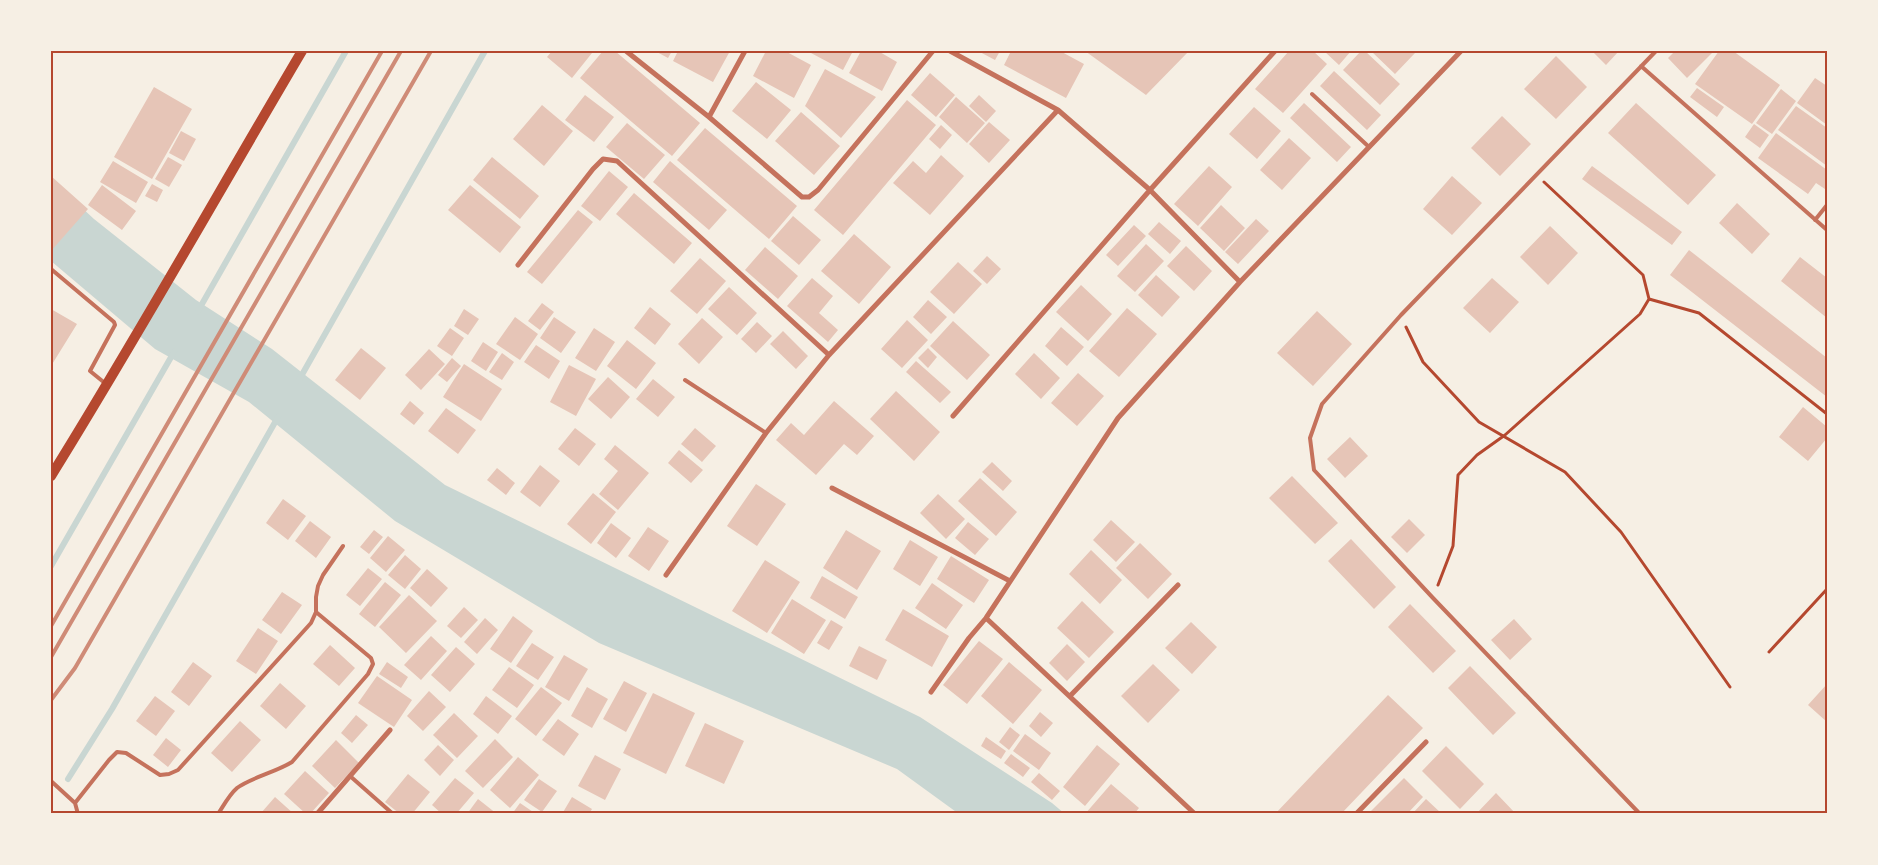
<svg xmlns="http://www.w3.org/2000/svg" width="1878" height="865" viewBox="0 0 1878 865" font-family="Signika,sans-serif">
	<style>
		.water { fill: #c9d6d2 }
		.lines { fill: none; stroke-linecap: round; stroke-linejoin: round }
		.stream { stroke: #c9d6d2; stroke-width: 6 }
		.building { fill: #e6c5b7 }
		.path { stroke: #b5482f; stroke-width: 3 }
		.service { stroke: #c5725c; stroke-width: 4 }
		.minor { stroke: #c5725c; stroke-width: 5 }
		.secondary { stroke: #b5482f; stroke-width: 10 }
		.rail { stroke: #cf8b77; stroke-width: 4 }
		.neatline { fill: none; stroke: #b5482f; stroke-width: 2 }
	</style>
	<rect width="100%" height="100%" fill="#f6efe4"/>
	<path class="water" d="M51,179l43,40 102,81 76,49 173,136 475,232 132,86 13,11h-106l-62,-45 -298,-126 -204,-122 -146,-119 -94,-53 -104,-88z"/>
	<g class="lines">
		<path class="stream" d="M198,311l148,-260
			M299,380l186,-329
			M51,566l123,-214
			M68,779l44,-70 166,-292"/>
	</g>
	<path class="building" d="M552,51h38l2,2 -20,25 -25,-21z
		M603,51h12l85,72 -28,33 -92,-78z
		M655,51h17l-4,7z
		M678,51h52l-17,31 -40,-21z
		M766,51h19l26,14 -17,33 -41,-22z
		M812,51h41l-10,19 -32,-17z
		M861,51h17l19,11 -15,29 -33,-18z
		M978,51h22l-5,9z
		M1011,51h49l24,13 -18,34 -62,-33z
		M1085,51h104l-43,44z
		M1289,51h24l14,13 -44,49 -28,-24z
		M1324,51h27l-12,14z
		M1361,51h4l35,33 -20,21 -37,-35z
		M1371,51h42l2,2 -20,21z
		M1592,51h27l-13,14z
		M1675,51h39l-27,27 -19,-20z
		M1719,51h14l47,34 -28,39 -57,-40z
		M1556,56l31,31 -31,32 -32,-30z
		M825,69l51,28 -35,41 -36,-32z
		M1334,71l47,44 -14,15 -47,-44z
		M930,73l25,22 -19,22 -25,-22z
		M1815,78l12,8v39l-30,-22z
		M756,82l35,28 -24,29 -35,-28z
		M154,87l38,22 -40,70 -38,-22z
		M1697,88l27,19 -7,10 -27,-20z
		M1781,89l15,12 -24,33 -16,-11z
		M585,95l29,22 -20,25 -29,-22z
		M979,95l17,16 -10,11 -17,-16z
		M956,97l29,26 -18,20 -28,-26z
		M907,100l29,25 -93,110 -29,-25z
		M1304,103l47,44 -14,15 -47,-44z
		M1636,103l80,72 -28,30 -80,-72z
		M542,105l31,26 -29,35 -31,-27z
		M1796,106l31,22v38l-49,-36z
		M1254,107l27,24 -24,28 -28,-25z
		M801,112l39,34 -26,29 -39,-34z
		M1502,116l29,28 -31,32 -29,-28z
		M989,122l21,18 -21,23 -20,-19z
		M627,123l38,32 -21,24 -38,-32z
		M1754,124l15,11 -9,13 -15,-11z
		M941,125l11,10 -12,14 -11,-10z
		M705,128l92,78 -28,33 -92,-79z
		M181,131l15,8 -12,22 -15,-8z
		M1776,133l51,37v16l-2,3 -9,-6 -8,11 -50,-36z
		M1289,138l22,20 -29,32 -22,-20z
		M941,155l23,21 -34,39 -37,-32 20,-22 13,12z
		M168,157l14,8 -13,22 -14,-8z
		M492,157l47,39 -19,23 -47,-39z
		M113,161l35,21 -12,21 -36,-21z
		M670,161l57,49 -18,20 -56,-48z
		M1209,166l23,21 -34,39 -24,-22z
		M1592,166l90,66 -10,13 -90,-66z
		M609,171l19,16 -28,34 -19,-15z
		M51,176l37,33 -37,42z
		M1452,176l30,27 -30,32 -29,-26z
		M152,184l11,6 -6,12 -12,-6z
		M102,185l34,26 -14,19 -34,-25z
		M470,185l51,42 -21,26 -52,-43z
		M634,193l58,50 -18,21 -58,-50z
		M1737,203l33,31 -18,20 -33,-31z
		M1221,205l24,23 -21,23 -24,-23z
		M578,210l15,12 -51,62 -15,-12z
		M793,216l28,24 -22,25 -28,-24z
		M1256,219l13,12 -31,33 -13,-12z
		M1159,222l22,19 -11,13 -22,-20z
		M1134,225l12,11 -28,30 -12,-11z
		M1550,226l28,27 -30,32 -28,-28z
		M854,234l37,33 -32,37 -38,-33z
		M1146,244l18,17 -29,31 -18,-16z
		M1186,246l26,25 -18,20 -27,-25z
		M765,247l33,29 -20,23 -33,-29z
		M1689,250l138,108v39l-157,-122z
		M987,256l14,13 -14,15 -14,-13z
		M1800,257l27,21v40l-46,-37z
		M700,258l26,23 -29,33 -27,-23z
		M958,262l24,22 -28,30 -24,-22z
		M1156,275l24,22 -18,20 -24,-22z
		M812,278l21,18 -14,17 19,17 -10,12 -41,-36z
		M1492,278l27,24 -29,31 -27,-25z
		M1081,285l31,29 -24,27 -32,-29z
		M729,287l28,26 -20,22 -29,-26z
		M928,300l19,17 -16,17 -18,-17z
		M542,303l12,9 -14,18 -12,-9z
		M650,307l21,17 -16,21 -21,-17z
		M1127,308l30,26 -38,43 -30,-26z
		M51,309l26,15 -26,42z
		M464,309l15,10 -11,16 -14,-9z
		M1317,311l35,33 -39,42 -36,-33z
		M515,317l23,17 -18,26 -24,-16z
		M554,317l22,15 -15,21 -21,-15z
		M702,318l21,19 -24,27 -21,-20z
		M907,320l21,20 -26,28 -21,-19z
		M953,321l37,34 -23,25 -37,-34z
		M757,322l15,14 -16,17 -15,-14z
		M1061,327l23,20 -17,19 -22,-20z
		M450,328l14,10 -12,18 -15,-10z
		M594,328l21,14 -19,29 -21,-13z
		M783,331l25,25 -12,13 -26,-25z
		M627,340l29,23 -20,26 -29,-23z
		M483,342l15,10 -12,19 -15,-10z
		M536,345l24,16 -11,18 -25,-17z
		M361,348l25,20 -26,32 -25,-20z
		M928,348l9,9 -9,11 -10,-10z
		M429,349l16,15 -24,26 -16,-15z
		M502,353l12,9 -12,18 -13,-8z
		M1034,353l26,25 -19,21 -26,-25z
		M452,358l9,8 -14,16 -9,-7z
		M916,361l35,31 -11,11 -34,-31z
		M464,364l38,25 -21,32 -38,-24z
		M569,365l27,14 -20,37 -26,-14z
		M1078,373l26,23 -27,30 -26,-23z
		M608,377l22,20 -19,22 -23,-20z
		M653,379l22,18 -17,20 -22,-18z
		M896,391l44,41 -26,29 -44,-42z
		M410,401l14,12 -10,12 -14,-11z
		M834,401l40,35 -17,19 -13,-11 -28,31 -40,-35 15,-17 13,12z
		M1803,407l24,20v11l-19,23 -29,-24z
		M446,408l30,22 -18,24 -30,-23z
		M575,428l21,16 -17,22 -21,-17z
		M695,428l21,18 -14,16 -21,-18z
		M1350,437l18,19 -23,22 -18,-19z
		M615,445l34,28 -31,37 -19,-16 19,-23 -14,-12z
		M679,450l24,20 -12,13 -23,-20z
		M992,462l20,19 -9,10 -21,-19z
		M540,465l20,16 -20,26 -20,-15z
		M497,468l18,15 -9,12 -19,-15z
		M1292,476l46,47 -23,21 -46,-46z
		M980,478l37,34 -21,24 -38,-35z
		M756,484l30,20 -29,42 -30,-20z
		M593,493l23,19 -25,32 -24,-20z
		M938,494l27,25 -19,20 -26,-26z
		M283,499l23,17 -18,24 -22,-17z
		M1409,519l16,16 -18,18 -16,-16z
		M1111,520l24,22 -19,20 -23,-22z
		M310,521l21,16 -15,21 -21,-17z
		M968,522l21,17 -14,16 -20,-17z
		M611,523l20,15 -15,20 -19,-15z
		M648,527l21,14 -20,30 -21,-15z
		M374,530l9,7 -14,17 -9,-7z
		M846,530l35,21 -24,39 -34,-22z
		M388,536l17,14 -19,22 -16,-14z
		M1351,539l45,48 -22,22 -46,-48z
		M910,540l28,17 -18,29 -27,-17z
		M1140,543l32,31 -24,25 -32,-31z
		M1091,550l31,30 -22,24 -31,-30z
		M405,555l16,14 -16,20 -17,-14z
		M951,556l38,24 -15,23 -37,-24z
		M765,560l35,22 -33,51 -35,-22z
		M368,568l14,11 -22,27 -14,-11z
		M427,569l21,19 -17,19 -21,-19z
		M822,576l36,21 -13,22 -35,-21z
		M385,582l16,13 -26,32 -16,-13z
		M932,583l31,22 -17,24 -31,-21z
		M282,592l20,13 -21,29 -19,-14z
		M409,595l28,26 -31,32 -27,-26z
		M792,599l34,21 -22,34 -33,-21z
		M1082,601l32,31 -25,26 -32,-30z
		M1410,604l46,47 -23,22 -45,-46z
		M464,607l14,13 -17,18 -14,-12z
		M903,609l46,27 -17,31 -47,-27z
		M513,616l20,15 -22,32 -21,-14z
		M485,618l13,12 -21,24 -13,-12z
		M1514,619l18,20 -22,21 -19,-20z
		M831,620l12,7 -14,23 -12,-7z
		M1191,622l26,25 -25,27 -27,-26z
		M258,628l20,13 -22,33 -20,-13z
		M431,636l16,15 -26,29 -17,-15z
		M979,641l24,18 -36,45 -24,-19z
		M532,643l22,14 -16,23 -22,-14z
		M1067,644l18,18 -18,19 -18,-18z
		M330,645l25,23 -16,18 -26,-22z
		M859,646l28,14 -10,20 -28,-14z
		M456,647l19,17 -25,28 -19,-17z
		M564,655l24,14 -19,32 -24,-14z
		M193,662l19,14 -23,30 -18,-14z
		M387,662l21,15 -7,11 -22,-14z
		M1009,662l33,28 -29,34 -32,-28z
		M1153,664l27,26 -32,33 -27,-27z
		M1470,666l46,47 -23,22 -45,-47z
		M509,667l25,18 -17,23 -25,-18z
		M377,676l35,24 -18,27 -36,-24z
		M624,681l23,12 -21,39 -23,-13z
		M280,683l26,23 -20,23 -26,-23z
		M1827,684v38l-19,-17z
		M541,687l21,16 -26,33 -21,-17z
		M587,687l21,12 -16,29 -21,-12z
		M429,691l17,16 -23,24 -16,-15z
		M653,693l42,20 -29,61 -43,-21z
		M1388,695l35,33 -82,86h-66z
		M155,696l20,15 -19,25 -20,-15z
		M486,696l26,20 -14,18 -25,-20z
		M1040,712l13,11 -12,14 -12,-11z
		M454,713l24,23 -21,22 -24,-23z
		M356,715l12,10 -16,18 -11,-10z
		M558,719l21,15 -15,22 -22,-16z
		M240,721l21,19 -29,32 -21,-19z
		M705,723l39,18 -20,43 -39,-18z
		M1010,727l10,8 -11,15 -10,-8z
		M1025,734l26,19 -12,17 -26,-19z
		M986,737l20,14 -5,8 -20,-13z
		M166,738l15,12 -13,17 -15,-12z
		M495,739l18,18 -30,31 -18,-17z
		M336,740l23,23 -24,25 -23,-22z
		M438,745l16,15 -14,16 -16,-16z
		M1097,745l23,19 -35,42 -22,-19z
		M1446,746l38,38 -24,25 -38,-38z
		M1011,754l19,14 -7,9 -19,-14z
		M595,755l26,14 -16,31 -27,-14z
		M518,757l21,18 -29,33 -20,-18z
		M305,771l24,22 -19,21h-4l-22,-20z
		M1039,773l21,18 -8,9 -21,-18z
		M408,774l22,18 -18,22h-12l-15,-12z
		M455,778l19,15 -18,21h-14l-10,-9z
		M1404,778l19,19 -16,17h-39z
		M539,779l18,12 -15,21 -18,-12z
		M1111,784l28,24 -5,6h-49z
		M1496,793l20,21h-40z
		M275,797l19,17 -33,-1z
		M572,797l20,12 -3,5h-27z
		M478,799l19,15h-30z
		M1426,799l16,15h-30z
		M520,803l16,11h-24z"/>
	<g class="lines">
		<path class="path" d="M1649,299l50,14 128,101
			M1406,327l17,35 56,60 86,50 56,60 109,155
			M1438,585l15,-39 5,-71 19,-20 28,-20 135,-121 9,-15 -6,-24 -99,-93
			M1769,652l58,-63"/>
		<path class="service" d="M1641,66l186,164
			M1312,94l57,53
			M1815,220l12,-15
			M51,269l63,53 1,3 -25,46 16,13
			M685,380l81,53
			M350,776l43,38
			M51,781l24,22 3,11
			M75,803l34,-43 8,-8 9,1 34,22 9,-1 9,-4 133,-147 5,-11v-15l2,-11 5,-11 20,-29
			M218,814c6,-9 11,-19 19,-26 13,-10 39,-16 55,-26l76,-88 5,-10 -2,-6 -55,-46
			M1640,814l-207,-216 -119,-128 -4,-32 12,-34 79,-89 255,-264"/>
		<path class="minor" d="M626,51l83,66 93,80h7l9,-7 115,-139
			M950,51l108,59 92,80 90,92
			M709,117l36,-66
			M518,265l75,-96 10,-10 14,2 212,194
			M953,416l197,-226 125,-139
			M832,488l178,93
			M666,575l100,-142 63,-78 229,-245
			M986,618l209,196
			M931,692l38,-54 17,-20 132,-200 122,-136 221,-231
			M1070,696l108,-111
			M317,814l73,-84
			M1356,814l70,-72"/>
		<path class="secondary" d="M51,476c87,-140 167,-283 251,-425"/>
		<path class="rail" d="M51,626l331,-575
			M51,657l350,-606
			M51,700l24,-32 356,-617"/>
	</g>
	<rect width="1878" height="865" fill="none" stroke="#f6efe4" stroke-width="105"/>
	<rect x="52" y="52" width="1774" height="760" class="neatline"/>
</svg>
